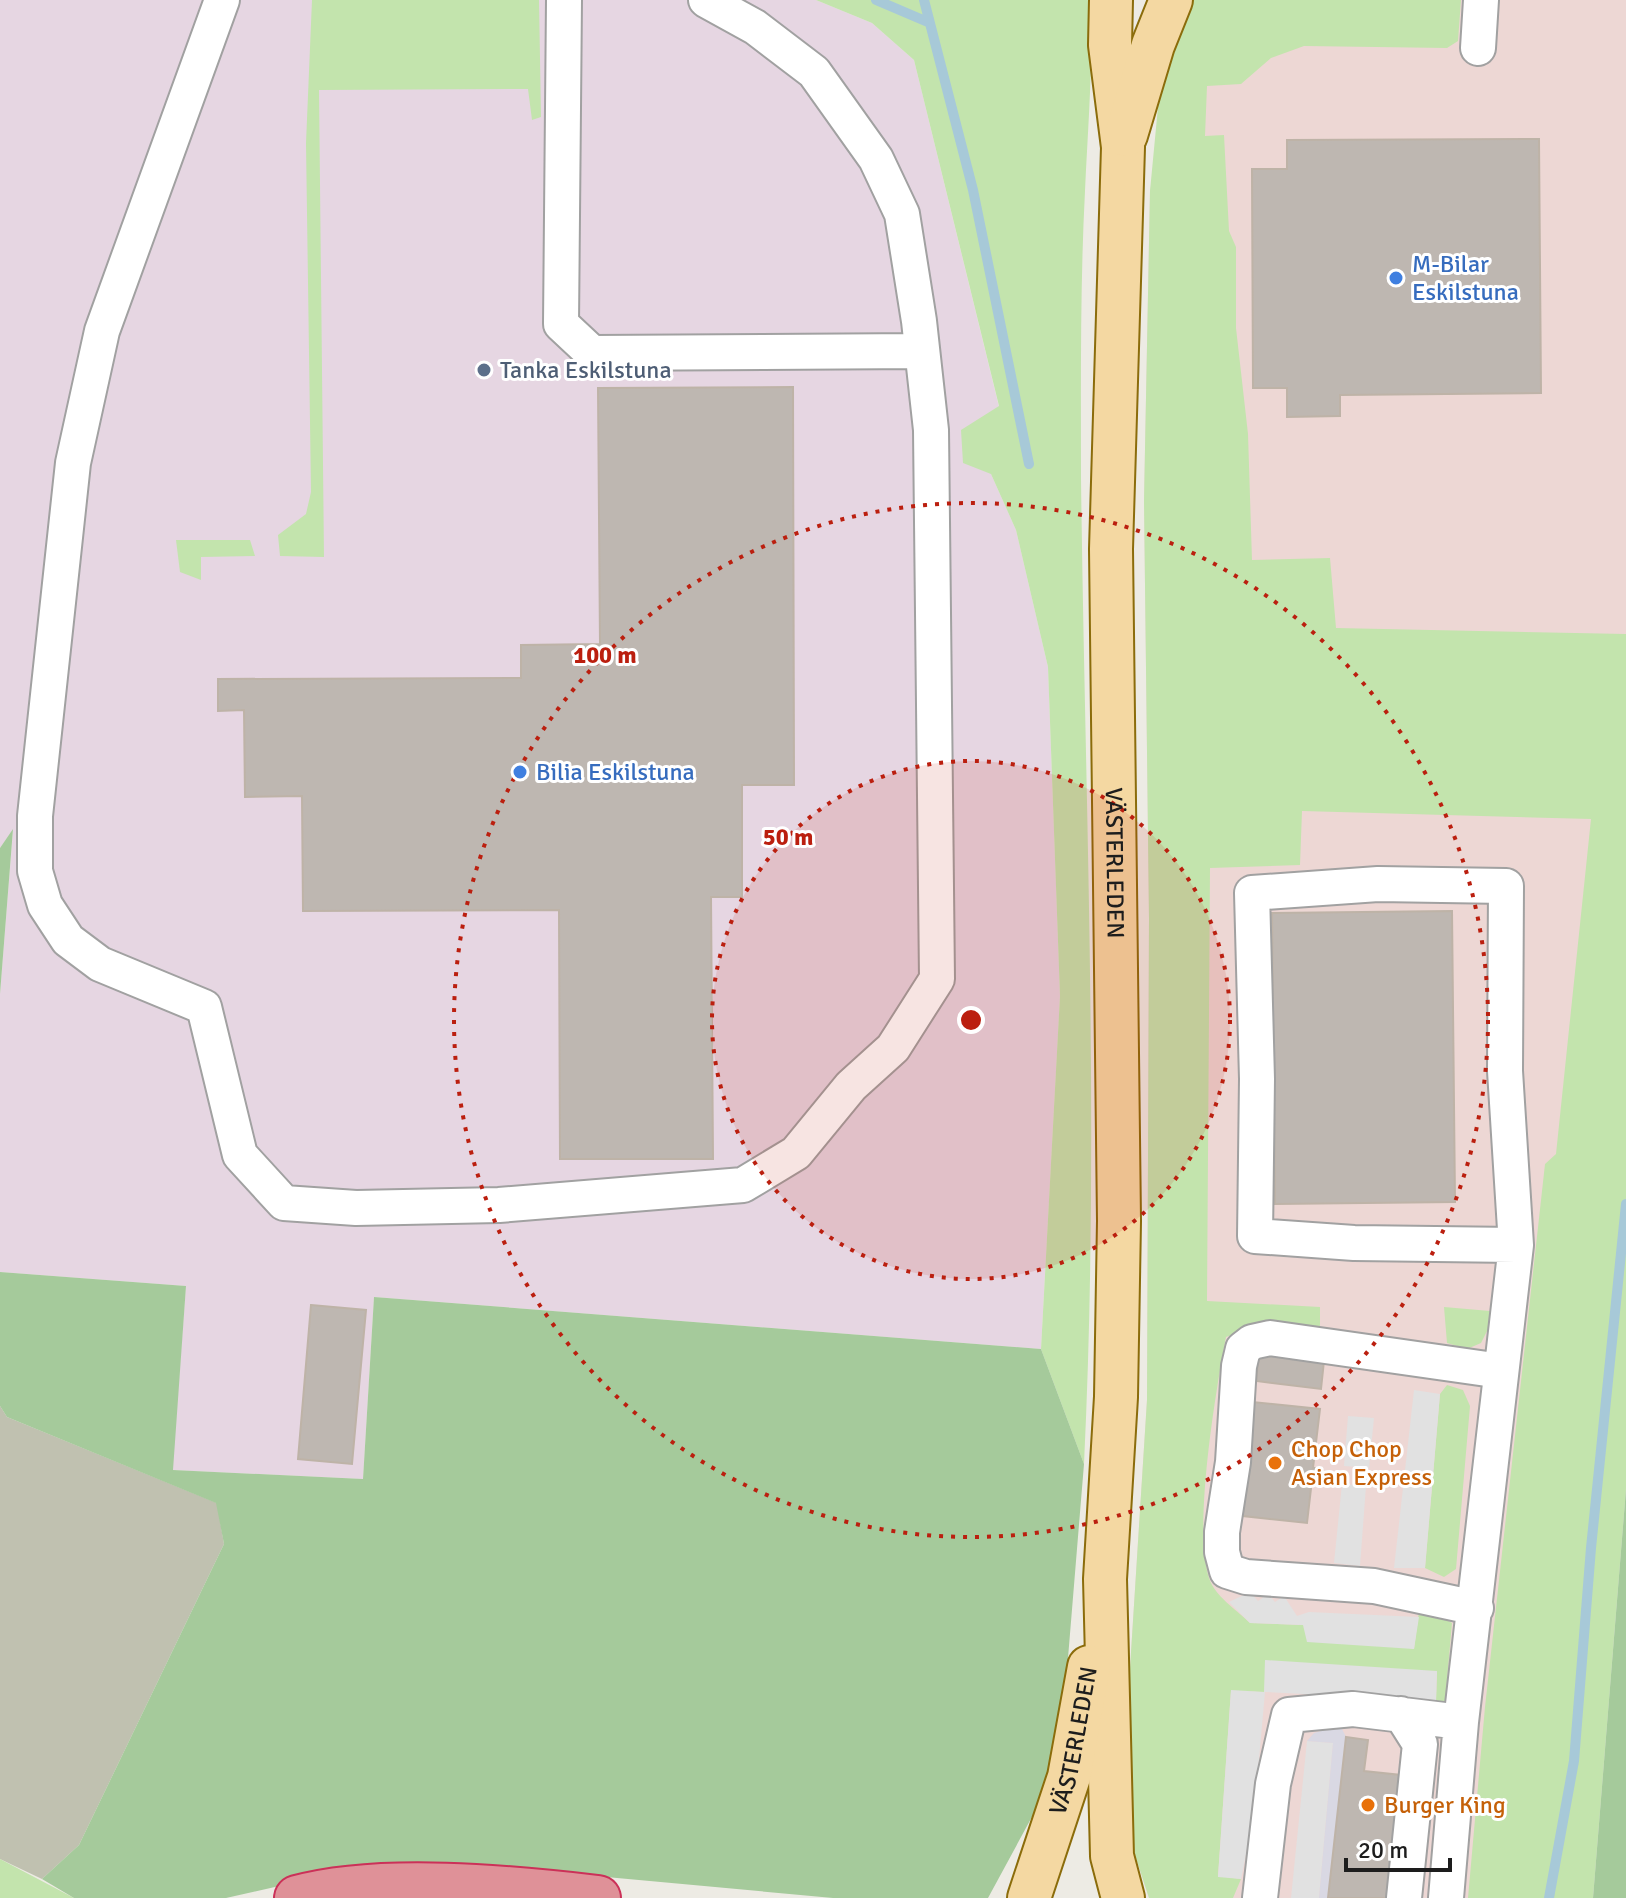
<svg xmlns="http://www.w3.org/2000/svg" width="1626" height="1898" viewBox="0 0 1626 1898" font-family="Signika,sans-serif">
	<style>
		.commercial { fill: #edd7d4 }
		.industrial { fill: #e6d6e2 }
		.construction { fill: #c0c1b0 }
		.grass { fill: #c3e4ad }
		.forest { fill: #a5ca9b }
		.parking { fill: #e1e1e1 }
		.plaza { fill: #d9d8e3 }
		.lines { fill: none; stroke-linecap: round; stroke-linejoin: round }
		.stream { stroke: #a7c9d8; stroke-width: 10 }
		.building { fill: #beb7b1; stroke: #beb3a7; stroke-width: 2 }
		.minor-casing { stroke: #a1a1a1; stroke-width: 38 }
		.major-casing { stroke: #8b6c0b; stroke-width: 46 }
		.highway-casing { stroke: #cb3158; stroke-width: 48 }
		.minor { stroke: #fff; stroke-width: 34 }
		.major { stroke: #f4d8a2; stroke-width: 42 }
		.highway { stroke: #df9198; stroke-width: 44 }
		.ring { fill: none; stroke: #bb1f0f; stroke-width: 4; stroke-dasharray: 4 8 }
		.shop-dot { fill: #3f7fe0; stroke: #fff; stroke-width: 3 }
		.service-dot { fill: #5c6f8a; stroke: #fff; stroke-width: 3 }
		.food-dot { fill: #e8710a; stroke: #fff; stroke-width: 3 }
		.labels { text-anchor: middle; stroke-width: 6; stroke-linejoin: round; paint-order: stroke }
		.shop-label { font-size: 24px; fill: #366cbe; stroke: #fff; text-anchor: start }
		.service-label { font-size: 24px; fill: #4e5e75; stroke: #fff; text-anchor: start }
		.street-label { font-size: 24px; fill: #1d1d1d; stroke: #fff }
		.food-label { font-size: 24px; fill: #c56008; stroke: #fff; text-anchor: start }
		.centre { fill: #bb1f0f; stroke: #fff; stroke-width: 4 }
		.ring-label { font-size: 24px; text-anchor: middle; font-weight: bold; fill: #bb1f0f; stroke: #fff; stroke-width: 6; stroke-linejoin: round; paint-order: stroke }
	</style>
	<rect width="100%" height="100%" fill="#edebe4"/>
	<path class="commercial" d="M1189,0h437v801l-139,1097h-338l-14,-43 -10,-108 22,-347 2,-482 -5,-417 6,-310z"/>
	<path class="industrial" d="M0,0h816l56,23 42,37 85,347 -8,67 25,56 32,137 12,329 -19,353 -667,-52 -11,182 -191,-9 14,-184 -186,-14v-278l13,-164 -13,18z"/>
	<path class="construction" d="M0,1406l7,11 210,86 7,41 -145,301 -37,34 -42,-20z"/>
	<path class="grass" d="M312,0h227l2,117 -9,3 -4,-31 -209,1 5,467 -44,-1 -2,-21 28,-21 5,-22 -5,-349z
		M816,0h275c2,65 -3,127 -6,191 -5,96 -4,191 -4,287 4,329 19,657 3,986l-43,-115 19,-353 -12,-329 -32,-137 -25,-56 -28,-11 -2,-33 38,-24 -85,-346 -42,-37z
		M1189,0h272l-3,41 -11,7 -143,-2 -33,12 -30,26 -34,2 -2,50 19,-1 5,96 7,16v81l12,106 4,126 78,-2 6,70 290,6v855l-33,409h-125l17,-191 60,-543 11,-10 35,-335 -289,-8 -2,54 -90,3 -3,433 113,6v21l-59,-4 -35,13c-10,52 -35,201 -15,246 7,15 28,29 39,40l53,2 111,24 5,-38 12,1 21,11 -7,80 -9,-2 1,-29 -172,20 -34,-1 -13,185 23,3 -8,19h-84l-14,-43 -10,-108 22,-347 2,-482 -5,-417 6,-310 10,-105z
		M176,540h74l5,16 -54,1v23l-21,-8z
		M1444,1307l46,4 -2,18 -7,14 -14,6 -20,-6z
		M1447,1385l16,5 7,16 -14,163 -12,8 -19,-9 15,-174z
		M0,1859l74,39h-74z"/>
	<path class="forest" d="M13,829l-13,165v-146z
		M0,1272l186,14 -13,184 190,9 11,-182 667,52 43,115 -25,303 -71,131h-155l-303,-28 -163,-4 -141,32h-152l-32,-19 37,-34 145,-301 -8,-41 -209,-86 -7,-11z
		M1626,1489v409h-33z"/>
	<path class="parking" d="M1414,1390l26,4 -15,174h-31z
		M1348,1416l26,2 -5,50 -25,-2z
		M1342,1484l24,2 -6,80 -26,-3z
		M1250,1592l8,9 10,-7 7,8 9,-6 13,20 12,-4 110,5 -5,32 -107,-7 -4,-17 -53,-2 -21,-21z
		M1265,1660l172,11 -1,30 -171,-9 -11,123 -13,64 -23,-2 13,-187 33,2z
		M1307,1741l26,2 -14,155h-28z"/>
	<path class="plaza" d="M1328,1729h14l4,8 -18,161h-9l14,-155 -26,-2 7,-8z"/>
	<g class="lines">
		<path class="stream" d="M876,0l54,23
			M924,0l49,190 56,274
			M1549,1898l25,-137 17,-213 35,-344"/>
	</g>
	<path class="building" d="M1539,139l2,254 -201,2v21l-53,1v-29h-34l-1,-219h35v-29z
		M793,387l1,398h-52v112h-31l2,262h-153l-1,-249 -256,1 -1,-115 -57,1 -1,-87 -26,1v-32l303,-1v-33l79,-1 -2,-256z
		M1452,911l3,291 -180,2 -3,-291z
		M311,1305l55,5 -14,154 -54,-5z
		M1259,1354l65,7 -3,28 -65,-8z
		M1252,1402l68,7 -7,59h8l-1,12h-8l-5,43 -64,-7z
		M1346,1737l22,3 -4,31 37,4 -6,123h-67z"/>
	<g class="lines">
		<g class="minor-casing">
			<path id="minor" d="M222,0l-120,331 -29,132 -38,353v55l10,34 23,35 32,24 104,43 36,148 44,48 72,5 143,-3 244,-20 53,-32 55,-67 42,-38 44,-69 -6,-549 -12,-109 -17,-107 -26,-55 -62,-87 -59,-45 -49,-27
				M564,0l-3,324 31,29 330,-2
				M1478,48l3,-48
				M1476,1608l-102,-22 -128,-9 -19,-6 -5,-19v-20l11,-70 6,-96 4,-17 9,-7 18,-4 231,33
				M1401,1714l19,30 -16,154
				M1260,1898l13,-114 16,-69 64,-6 108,13
				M1446,1898l15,-176 55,-477 -11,-174 1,-185 -128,-2 -126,9 5,186 -2,157 99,7 162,2"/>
		</g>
		<g class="major-casing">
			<g id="major">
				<path id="s1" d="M1111,0l-1,45 13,102 -12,402 8,672 -3,176 -11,182 7,277 11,42"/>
				<path d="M1126,135l27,-90 18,-45"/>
				<path id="s2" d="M1029,1898l40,-121 20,-110"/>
			</g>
		</g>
		<g class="highway-casing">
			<path id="highway" d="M297,1898c84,-23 213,-10 301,0"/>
		</g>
		<use href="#minor" class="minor"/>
		<use href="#major" class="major"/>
		<use href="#highway" class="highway"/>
	</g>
	<circle cx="971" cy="1020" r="259" fill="#bb1f0f" fill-opacity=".12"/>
	<g class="ring">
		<circle cx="971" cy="1020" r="259"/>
		<circle cx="971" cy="1020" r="517"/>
	</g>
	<g class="shop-dot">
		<circle cx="1396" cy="278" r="8"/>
		<circle cx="520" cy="772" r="8"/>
	</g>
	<circle class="service-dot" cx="484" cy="370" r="8"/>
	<g class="food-dot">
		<circle cx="1275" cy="1463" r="8"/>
		<circle cx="1368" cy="1805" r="8"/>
	</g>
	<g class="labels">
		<g class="shop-label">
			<text x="1412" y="272">M-Bilar<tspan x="1412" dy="28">Eskilstuna</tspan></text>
			<text x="536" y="780">Bilia Eskilstuna</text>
		</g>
		<g class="service-label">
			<text x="500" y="378">Tanka Eskilstuna</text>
		</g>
		<g class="street-label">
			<text dy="8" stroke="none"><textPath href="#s1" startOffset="864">VÄSTERLEDEN</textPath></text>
			<text dy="8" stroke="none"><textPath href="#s2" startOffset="164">VÄSTERLEDEN</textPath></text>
		</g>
		<g class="food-label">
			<text x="1291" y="1457">Chop Chop<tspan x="1291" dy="28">Asian Express</tspan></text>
			<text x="1384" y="1813">Burger King</text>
		</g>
	</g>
	<circle cx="971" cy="1020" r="12" class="centre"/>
	<g class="ring-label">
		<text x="605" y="663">100 m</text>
		<text x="788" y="845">50 m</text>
	</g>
	<path d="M1346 1858v12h104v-12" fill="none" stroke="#1d1d1d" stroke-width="4"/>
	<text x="1358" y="1858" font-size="24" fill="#1d1d1d" stroke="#ffffff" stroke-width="6" paint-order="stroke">20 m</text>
</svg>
